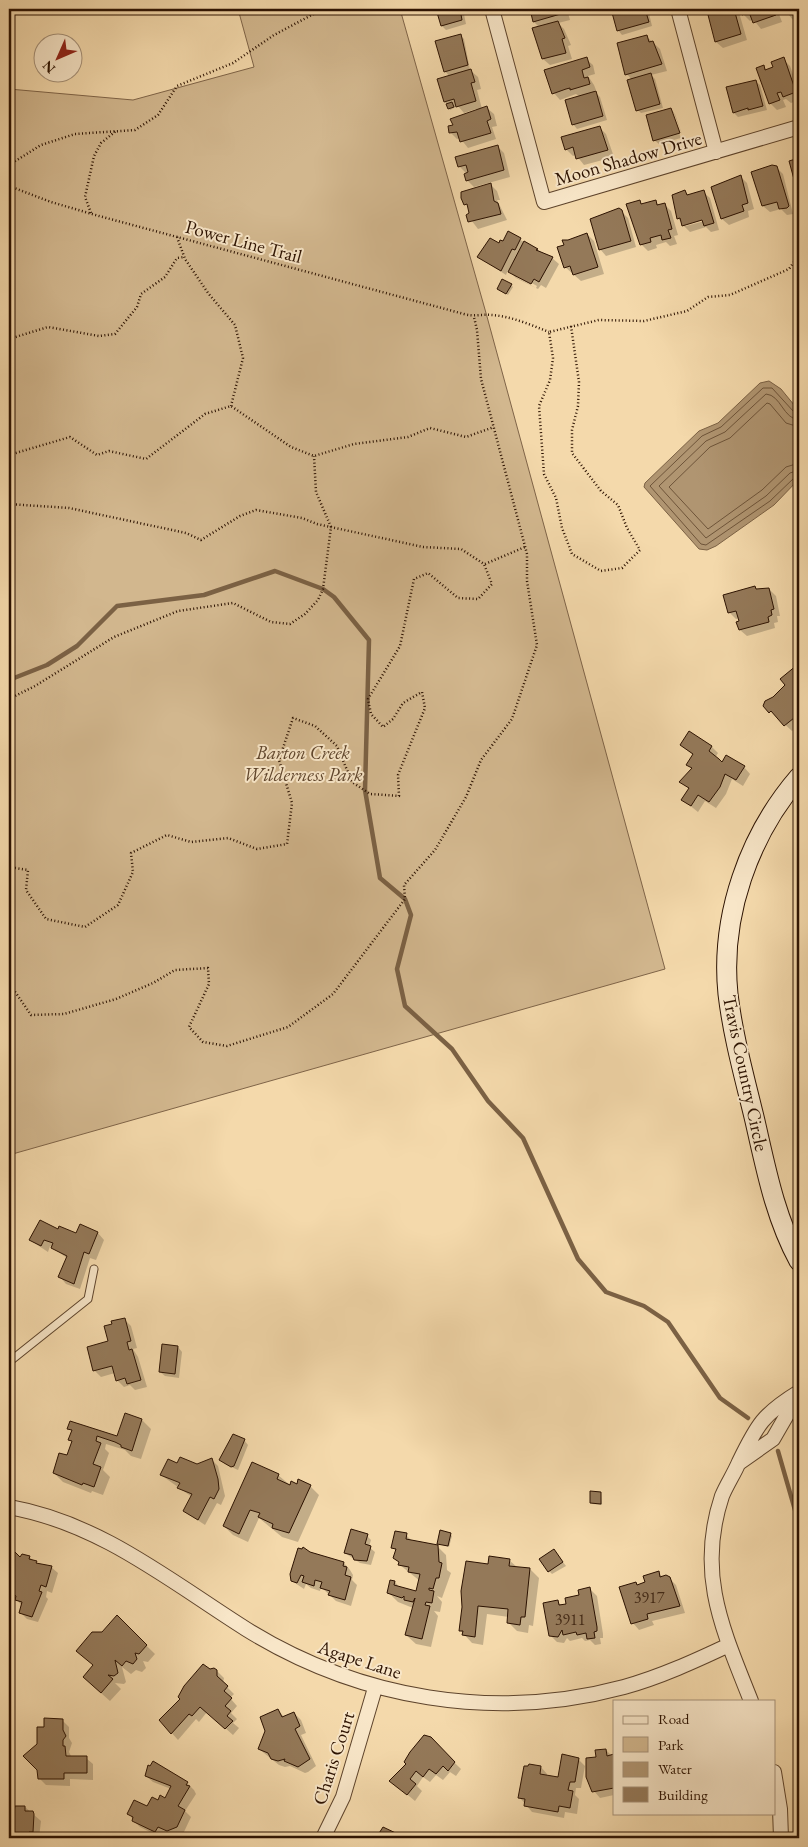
<svg xmlns="http://www.w3.org/2000/svg" width="808" height="1847" viewBox="0 0 808 1847" font-family="'EB Garamond',serif">
	<style>
		.green { fill: #d2b78e; stroke: #7f6448 }
		.water { fill: #b09571; stroke: #7b6144 }
		.shadow { fill: #0003; fill-rule: evenodd }
		.lines { fill: none; stroke-linecap: round; stroke-linejoin: round }
		.shore { stroke: #6e5439; stroke-width: 1 }
		.stream { stroke: #7b6144; stroke-width: 4.5 }
		.building { fill: #947959; stroke: #2c1201 }
		.lane-casing { stroke: #5e442c; stroke-width: 9 }
		.street-casing { stroke: #5e442c; stroke-width: 16 }
		.secondary-casing { stroke: #2c1201; stroke-width: 21 }
		.path { stroke: #2c1201; stroke-width: 2.5; stroke-dasharray: 1 2.5; stroke-linecap: butt }
		.lane { stroke: #f8e6c8; stroke-width: 7 }
		.street { stroke: #f8e6c8; stroke-width: 14 }
		.secondary { stroke: #f8e6c8; stroke-width: 19 }
		.labels { text-anchor: middle; stroke-width: 4; stroke-linejoin: round; paint-order: stroke }
		.number-label { font-size: 16px; fill: #462c17 }
		.street-label { font-size: 19px; fill: #2c1201; stroke: #f8e6c8 }
		.park-label { font-size: 19px; font-style: italic; fill: #5e442b; stroke: #f8e6c8 }
	</style>
	<rect width="100%" height="100%" fill="#f4d9ab"/>
	<filter id="stains"><feTurbulence type="fractalNoise" baseFrequency=".004" numOctaves="4"/><feColorMatrix values="0 0 0 0 .2 0 0 0 0 .09 0 0 0 0 .02 0 0 0 .5 -.17"/></filter>
	<radialGradient id="worn" r=".72"><stop offset=".6" stop-color="#630" stop-opacity="0"/><stop offset="1" stop-color="#630" stop-opacity=".3"/></radialGradient>
	<path class="green" d="M238,9h162l86,304 179,656 -656,186v-1066l124,11 121,-33z"/>
	<path class="water" d="M769,381l12,8 18,22v68l-25,26 -58,41 -9,4 -8,-1 -55,-62 1,-4 54,-52 19,-8 42,-40z"/>
	<path class="shadow" d="M437,9h26l3,15 -20,6 -4,-4z
		M530,9h37l3,11 -12,3 6,6 7,16 -3,1 4,13 -22,6 -7,-6 -3,-31 -6,-6z
		M612,9h36l4,17 -30,9 -4,-5z
		M719,9h19l9,31 -24,8 -7,-6 -8,-30z
		M742,9h35l5,13 -21,7 -8,-10 -3,2 -7,-7z
		M784,9h15v7l-6,4z
		M460,35l4,4 6,31 8,7 3,12 -4,1 5,19 5,-1 7,6 3,12 -5,1 4,12 -28,9 -8,-10 -3,1 -7,-7 27,-21 -1,-2 -12,4 -6,-7 -8,4 -5,-8 5,-25 -5,-6z
		M646,36l14,13 7,22 -16,4 4,4 8,29 -22,5 -4,-4 -5,-29 -5,-6z
		M586,59l7,6 2,9 -7,2 6,9 2,5 -2,1 6,6 7,23 -30,9 -4,-5 7,-27 -4,-3 -16,6 -6,-7 -9,-22z
		M783,59l7,7 9,25v9l-8,3 -5,-4 -3,1 3,7 -9,3 -7,-7 -7,-37 4,4 7,-3z
		M755,81l5,4 7,25 -29,7 -4,-4z
		M671,109l3,4h-3l10,25 -22,6 -5,-4z
		M674,113l1,1 8,23z
		M599,127l7,7 8,23 -30,8 -8,-10 -3,1 -7,-7z
		M498,147l6,6 6,24 -36,10 -7,-7v-6l-8,-8z
		M776,167l7,7 10,40 -6,1 -6,-6 -11,3 -7,-6z
		M741,177l6,6 7,26 -6,2 1,6 -20,8 -7,-6z
		M491,185l6,6 3,9h-3l10,20 -29,9 -10,-13 3,-3 -5,-9z
		M685,192l4,4 14,-4 7,6 9,32 -8,2 -5,-5 -16,5 -7,-7 -5,-7 -4,-12zM707,217l1,3 -22,6 -2,-2z
		M655,201l5,5 5,-1 6,6 7,24 -4,1 3,8 -7,2 -4,-4 -10,3 1,3 -9,3 -7,-7 -1,-42 3,3z
		M622,212l6,6 8,29 -30,9 -6,-7z
		M508,233l44,25 7,6 -13,24 -5,-3 -3,4 -22,-11 -8,-8 -2,5 -27,-18 24,-14zM516,274l21,12 -1,2 -20,-11z
		M587,234l7,7 10,33 -23,7 -16,-14z
		M511,285l2,2 -5,8 -10,-6z
		M755,587l3,4 11,-2 7,7 4,20h-3l1,6 -4,1 1,5 -28,8 -7,-6v-12l-4,1 -6,-6 -5,-17z
		M797,667h2v58l-7,6 -28,-26 6,-7 7,1 -3,-3 13,-11z
		M681,745l31,2 6,6 -3,5 8,5 21,4 6,7 -7,12 -11,-7 -6,15 -10,14 -11,-7 -7,11 -15,-12 7,-10 -9,-8 11,-13 -4,-4 6,-9z
		M98,1233l6,7 -8,20 -6,-2 -10,31 -14,-5 -6,-7 7,-19 -17,-12 -2,6 -18,-12z
		M124,1319l7,7 6,22 -4,1 5,8 9,30 -12,3 -5,-5 -6,2 -7,-7 -2,-7 -14,4 -7,-7z
		M178,1347l4,5 -3,26 -14,-2 -5,-4z
		M125,1415l17,5 9,9 -10,30 -10,-3 -6,-6 -19,-6 -1,5 4,4 -6,17 7,7 -7,18 -11,-4 -1,2 -28,-11 -9,-9 14,-16 5,-15 -3,-2 2,-8 -3,-4 49,9z
		M244,1440l4,5 -10,25 -13,-6 -5,-4z
		M212,1460l6,6 7,30 -4,9 -4,-2 -12,22 -21,-14 8,-14 -31,-22z
		M278,1475l13,11h19l9,9 -21,47 -16,-5 -23,-19 -11,24 -15,-7 -9,-9z
		M601,1493l1,12 -9,-1 -2,-2z
		M450,1534l2,2 -3,11 -11,-4z
		M406,1535l7,7 24,4 9,9 1,15 4,3 -9,25 -5,-2 5,6 -2,10 -6,-1 4,5 -7,31 -15,-3 -10,-9 7,-27 -15,-6 -9,-9 6,-11 5,6 17,5 3,-12 -20,-16 -4,-14 -3,-4z
		M367,1536l4,4 -2,7 6,5 -4,13 -11,-2 -15,-10z
		M299,1549h5l5,5 35,9 6,7 3,5 -1,5 5,5 -6,21 -15,-5 -15,-14 -1,4 -9,-3 -5,-4 -2,5 -12,-8z
		M554,1550l12,16 -14,8 -4,-4z
		M29,1557l10,8 12,2 7,6 -6,20 -5,-2 -1,6 2,2 -10,23 -11,-3 -7,-7 2,-6 -13,-16v-27z
		M509,1560l9,8 12,1 9,9 -6,48 -4,-1 -1,8 -11,-2 -9,-9 1,-5 -22,-3 -4,31 -11,-2 -12,-13 29,-65z
		M658,1573l5,4 6,1 7,7 9,28 -33,8 2,4 -15,5 -6,-7 3,-40 2,3 9,-3z
		M590,1589l7,7 6,38v4h-3l1,6 -6,1 -5,-5 -5,1 -3,-3 -12,3 -3,-3 -3,5 -7,-1 -7,-7 7,-34 5,5 5,-1z
		M117,1617l38,37 -7,8 -5,-1 3,7 -4,4 -6,-2 -5,4 -9,-7 4,15 -2,2 -9,-1 6,6 -11,12 -17,-15 1,-20z
		M209,1671h8l7,7 -1,5 11,11 -4,4 7,8 -6,7 6,6 -4,4 6,5 -6,7 -26,-23 -8,10 -3,-3 -18,21 -18,-20z
		M278,1710l6,7 10,-4 7,7 5,13 -5,2 15,31 -8,6 -3,1 -15,-7 -5,1 -6,-2 -20,-16z
		M62,1720l7,7v11l3,5 -3,9 3,6h14l7,6v16l-23,-1v7l-24,-1 -7,-7 -1,-33 8,-17z
		M428,1737l33,32 -5,7 -6,-4 -7,8 -7,-5 -6,7 -7,-5 -6,9 5,5 -7,10 -24,-20z
		M606,1750l6,6h2v39l-14,3 -6,-7 3,-32z
		M578,1759l7,7 -4,22h-5l-1,7 4,4 -2,15 -12,-2 -1,6 -32,-6 -12,-14 9,-30 12,-1 6,7v3l12,2z
		M146,1776l41,7 7,7 2,4 -11,17 6,6 -8,17 -9,3 -9,-5 -3,6 -22,-11 -7,-7 -4,-7 37,-14 5,-10 -18,-7z
		M25,1807l16,14 -2,17h-30v-24h7z"/>
	<g class="lines">
		<path class="shore" d="M799,414l-5,-2 -22,-24h-9l-42,39 -19,9 -52,50 51,58 5,1 64,-44 24,-23 5,-2
			M799,420c-16,-1 -18,-25 -33,-26l-41,38 -19,9 -47,45 47,52 60,-42 24,-23 9,-3
			M799,427l-13,-4 -16,-19 -3,-1 -37,35 -20,9 -41,40 39,42 54,-39 24,-23 13,-4"/>
		<path class="stream" d="M9,680l38,-15 30,-19 40,-40 87,-11 71,-24 48,18 11,8 35,43 -4,150 15,88 25,21 6,16 -14,54 8,37 47,43 36,52 35,37 55,121 28,33 38,14 24,16 52,76 28,20
			M778,1451l21,73"/>
	</g>
	<path class="building" d="M436,9h24l2,11 -21,6z
		M530,9h33l1,4 -31,9z
		M611,9h34l4,13 -32,9z
		M714,9h20l7,25 -26,8 -8,-31z
		M740,9h34l2,6 -23,8 -4,-11 -7,3z
		M782,9h13l-10,5z
		M558,21l7,17 -3,1 4,14 -24,6 -10,-31z
		M461,34l7,31 -24,7 -9,-31z
		M647,35l2,7 4,-1 9,23 -37,11 -8,-32z
		M587,57l3,10 -8,3 2,8 4,-1 2,7 -20,6v-2l-4,1 -14,5 -8,-24z
		M784,57l12,35 -13,5 -2,-5 -4,1 3,7 -11,4 -13,-36 8,-3 1,5 8,-3 -2,-5z
		M799,58v13l-4,-11z
		M471,69l4,13 -4,1 5,18 -20,6 -2,-8 -10,3 -7,-23z
		M651,73l9,31 -24,7 -9,-31z
		M756,80l7,26 -15,4v-2l-15,5 -7,-26z
		M596,91l7,25 -31,9 -7,-25z
		M452,102l2,5 -6,2 -2,-5z
		M487,106l4,13 -4,2 4,12 -31,9 -3,-10 -8,1 -1,-7 5,-1 -3,-6z
		M671,108l9,25 -27,8 -7,-26z
		M600,126l8,24 -32,9 -3,-12 -8,3 -4,-13z
		M498,145l6,25 -38,11 -2,-7 4,-2 -2,-7 -8,2 -3,-10z
		M799,158v36h-1l-9,-33z
		M772,165l5,1 12,40 -2,2 -8,1 -2,-7 -15,4 -11,-34z
		M741,175l7,28 -6,2 2,6 -23,8 -10,-32z
		M491,183l3,18 4,2 3,11 -33,8 -2,-7 3,-2 -2,-9 -3,1 -3,-7v-6z
		M685,190l2,5 17,-5 10,33 -10,3 -2,-6 -20,6 -2,-8 -3,1 -5,-24z
		M640,200l1,4 15,-4 1,5 8,-2 7,26 -4,1 3,8 -9,2 -1,-5 -11,3 1,4 -11,3 -14,-41z
		M619,208l3,2 9,31 -32,9 -9,-31z
		M508,231l13,7 -6,12 -3,-1 -11,22 -24,-14 13,-19 9,5 1,-3 3,1z
		M587,233l11,34 -25,8 -3,-9 -6,2 -7,-21 7,-2 -2,-5h6z
		M524,241l14,8 -2,1 17,7 -14,25 -5,-3 -3,5 -23,-12z
		M502,279l10,5 -6,10 -9,-5z
		M755,586l1,3 13,-1 5,21 -3,1 1,5 -4,2 1,5 -30,8 -3,-8 3,-1 -3,-10 -8,2 -5,-18z
		M797,665l2,1v40l-6,6 3,3 -2,3 -10,8 -13,-15 -2,2 -6,-7 2,-5 8,-4 12,-12 -5,-6z
		M689,731l23,15 -3,5 10,8 3,3 4,-7 19,11 -9,14 -11,-6 -5,13 -11,15 -11,-7 -7,11 -10,-6 8,-12 -10,-6 13,-14 -6,-3 7,-11 -13,-9z
		M40,1220l18,9 1,-3 17,7 4,-9 18,8 -9,22 -5,-2 -10,32 -16,-7 9,-21 -16,-8 2,-5 -9,-3 -3,6 -12,-6z
		M125,1318l6,23 -4,1 2,8 3,-1 9,31 -14,4 -2,-6 -9,3 -4,-15 -19,5 -6,-24 21,-6 -4,-15 8,-2 -1,-3z
		M162,1344l16,2 -3,28 -16,-2z
		M125,1413l17,6 -10,32 -11,-4v-2l-6,-3 -18,-6 -1,5 5,2 -8,21 8,3 -7,20 -11,-4 -1,2 -29,-12 6,-20 8,2 5,-14 -4,-1 4,-10 -5,-1 3,-8 47,15z
		M233,1434l12,5 -11,27 -3,1 -12,-7z
		M180,1457l17,7 15,-6 6,21 1,10 -5,10 -4,-2 -12,23 -15,-9 9,-17 -15,-6 3,-5 -2,-1 -18,-7 8,-16 9,4z
		M252,1462l27,12 -2,5 13,6 1,-4 6,3 1,-5 13,6 -22,48 -17,-5 1,-4 -15,-7 2,-4 -10,-3 -11,24 -16,-8z
		M590,1491l11,1v12l-11,-1z
		M351,1529l17,5 -3,10 6,2 -4,15 -13,-1 -2,-5 -8,-2z
		M440,1530l11,3 -3,13 -11,-2z
		M395,1531l12,2 -1,6 32,6 1,17 3,1 -3,15h-3l-3,11 -4,-1v2l5,1 -2,12 -6,-1 -1,3 5,1 -8,33 -17,-4 10,-37 -2,4 -9,-2v-4l-2,2 -15,-5 3,-13 5,1 -1,4 22,6 4,-17 -12,-2 1,-5 -11,-2 1,-3 -6,-4 3,-9 -5,-1z
		M303,1547l7,5 34,10 -1,4 4,1 -2,8 6,2 -6,23 -17,-5 2,-4 -10,-3 2,-6 -7,-2 -1,6 -12,-4 2,-6 -3,-1 -4,8 -6,-2 -1,-7 8,-26 4,1z
		M554,1549l9,13 -15,10 -9,-13z
		M14,1551l6,6 2,-3 8,2 -1,3 8,2 -1,2 16,3 -6,21 -5,-2 -2,6 3,1 -10,25 -13,-4 3,-11 -7,-2 1,-4 -7,-4v-31l2,-1 -2,-3 1,-4z
		M489,1556l21,3 -1,7 21,2 -5,49h-4l-1,8 -13,-2 1,-14 -30,-3 -3,31 -13,-2 1,-4h-4l3,-24 -1,-16 5,-30 22,3z
		M659,1571l1,6 6,-2 4,2 10,29 -33,8 1,5 -17,5 -12,-37 17,-5 1,3 8,-3 -2,-6z
		M590,1587l7,40v4l-3,1 1,6 -8,1 -1,-6 -9,2 -1,-3 -13,3 -1,-5 -4,7 -9,-1 -6,-33 15,-3 1,5 7,-1 -1,-6 14,-3 -1,-5z
		M117,1615l30,30 -8,9 -4,-1 2,6 -4,5 -7,-3 -4,5 -7,-6 3,13 -4,3 -6,-1 5,4 -12,14 -18,-16 10,-12 -17,-14 16,-19h10z
		M203,1664l7,5 4,-1 3,2v6l11,10 -4,5 8,7 -7,8 6,5 -4,5 6,5 -8,8 -25,-22 -8,9 -3,-2 -18,20 -12,-14 21,-21 -2,-2 6,-11z
		M278,1709l4,8 12,-5 6,14 -5,3 15,30 -12,8 -14,-6 1,-2 -7,2 -7,-2 -3,-6 -10,-4 7,-18 -5,-14z
		M44,1718l19,1v11l3,6 -3,4v6h2l1,10h21v17h-23v6h-26l-1,-9 -14,-14 14,-12v-17h7z
		M424,1735l7,2 24,25 -7,9 -5,-5 -7,8 -7,-5 -6,8 -7,-6 -6,8 6,5 -9,11 -18,-14 17,-17 -2,-2 6,-10z
		M606,1749l1,7 7,-2v34l-22,4 -6,-15v-19l10,-1 -1,-7z
		M562,1754l17,4 -4,24h-5l-2,8 5,1 -3,17 -11,-2 -1,6 -34,-6 1,-7 -7,-1 6,-32h4l1,-2 12,2 -1,8 18,3z
		M153,1761l35,21 -2,3 4,1 -12,20 7,4 -8,17 -10,4 -9,-4 -3,5 -23,-11 1,-4 -6,-3 7,-14 13,6 5,-9 6,3 2,-5 5,3 6,-12 -26,-10 3,-11 2,1z
		M15,1806h10v5h8l1,3 -1,18h-4v6h-20v-25h5z
		M383,1827l19,9 -1,2h-25z"/>
	<g class="lines">
		<g class="lane-casing">
			<path id="lane" d="M9,1362l79,-63 6,-30"/>
		</g>
		<g class="street-casing">
			<path id="street" d="M492,9l52,193 255,-75
				M678,9l38,143
				M739,1463l34,-24 26,-45
				M9,1507c91,16 161,74 237,122 113,70 248,93 378,58 36,-10 71,-26 105,-42
				M751,1701c-28,-71 -55,-127 -29,-205 5,-12 12,-22 17,-34 18,-37 24,-48 60,-70
				M774,1772l6,37 1,29
				M323,1838l20,-41 32,-109"/>
		</g>
		<g class="secondary-casing">
			<path id="secondary" d="M799,777c-50,58 -79,139 -71,217 5,43 17,85 27,127 11,48 20,96 44,140"/>
		</g>
		<path class="path" d="M9,165l32,-20 34,-11 60,-4 23,-15 19,-29 56,-23 41,-28 49,-26
			M9,186l42,16 48,14 365,98c10,3 18,0 27,1 20,1 40,10 58,17
			M91,213l-6,-16 9,-41 7,-13 15,-12
			M177,237l8,22 23,34 27,32 8,33 -12,48
			M571,326l8,56 -1,24 -6,24v23l29,38 17,14 9,23 13,22 -18,18 -21,3 -29,-17 -10,-26 -6,-30 -12,-24 -5,-68 11,-26 3,-22 -4,-26 50,-12 45,1 43,-10 21,-14 22,-2 59,-26 10,-14
			M9,339l39,-12 51,9 16,-2 22,-27 4,-13 24,-17 12,-19 7,-1
			M9,455l61,-18 27,18 12,-4 37,8 59,-45 26,-8 60,41 23,9 40,-12 54,-7 22,-9 36,9 28,-10
			M9,504l60,4 117,25 15,7 39,-24 16,-6 46,8 15,6 106,23 38,2 23,15 8,20 -14,15 -20,-1 -30,-25 -14,6 -14,67 -32,53 3,15 12,13 10,-8 10,-16 19,-11 3,16 -27,67 1,21 -29,-2 -18,-12 -15,-36 -22,-20 -22,-8 -14,42 13,43 -5,41 -30,5 -29,-11 -37,4 -24,-7 -36,18 2,19 -15,33 -33,22 -39,-8 -20,-29 2,-20 -19,-3
			M485,564l40,-17
			M9,699l26,-13 79,-49 64,-26 55,-8 38,19 19,2 15,-10 13,-14 5,-11 8,-62 -15,-35 -2,-36
			M9,983l22,32 33,-1 52,-15 37,-16 22,-13 33,-2 1,16 -20,43 14,15 24,4 61,-19 45,-33 72,-95 -1,-14 31,-35 31,-53 15,-37 31,-41 25,-74 -10,-64v-27l-46,-175 -4,-49 -3,-13"/>
		<use href="#lane" class="lane"/>
		<use href="#street" class="street"/>
		<use href="#secondary" class="secondary"/>
	</g>
	<g class="labels">
		<g class="number-label">
			<text x="649" y="1603">3917</text>
			<text x="570" y="1625">3911</text>
		</g>
		<g class="street-label">
			<text transform="translate(628 158) rotate(-16)" y="7">Moon Shadow Drive</text>
			<text transform="translate(244 241) rotate(15)" y="7">Power Line Trail</text>
			<text transform="translate(746 1073) rotate(78)" y="7">Travis Country Circle</text>
			<text transform="translate(360 1659) rotate(18)" y="7">Agape Lane</text>
			<text transform="translate(333 1758) rotate(-72)" y="7">Charis Court</text>
		</g>
		<g class="park-label">
			<text x="303" y="759">Barton Creek<tspan x="303" dy="22">Wilderness Park</tspan></text>
		</g>
	</g>
	<rect width="808" height="1847" fill="none" stroke="#f4d9ab" stroke-width="30"/>
	<rect x="10" y="10" width="788" height="1827" fill="none" stroke="#2c1201" stroke-width="2.5"/>
	<rect x="15" y="15" width="778" height="1817" fill="none" stroke="#2c1201"/>
	<rect x="613" y="1700" width="162" height="115" fill="#f8e6c8" stroke="#a69178"/>
	<rect x="623" y="1716" width="25" height="8" fill="#f8e6c8" stroke="#a69178"/>
	<text x="658" y="1724" font-size="15" fill="#2c1201">Road</text>
	<rect x="623" y="1737" width="25" height="15" fill="#d2b78e" stroke="#a69178"/>
	<text x="658" y="1750" font-size="15" fill="#2c1201">Park</text>
	<rect x="623" y="1762" width="25" height="15" fill="#b09571" stroke="#a69178"/>
	<text x="658" y="1774" font-size="15" fill="#2c1201">Water</text>
	<rect x="623" y="1787" width="25" height="15" fill="#947959" stroke="#a69178"/>
	<text x="658" y="1800" font-size="15" fill="#2c1201">Building</text>
	<g transform="translate(58 58) rotate(225)"><circle r="24" fill="#f8e6c8" stroke="#a69178"/>
	<path d="M0-4L9 19L0 12L-9 19Z" fill="#8f2418"/>
	<text y="-8" font-size="14" font-weight="bold" text-anchor="middle" fill="#2c1201">N</text>
	</g>
	<rect width="100%" height="100%" filter="url(#stains)"/>
	<rect width="100%" height="100%" fill="url(#worn)"/>
</svg>
